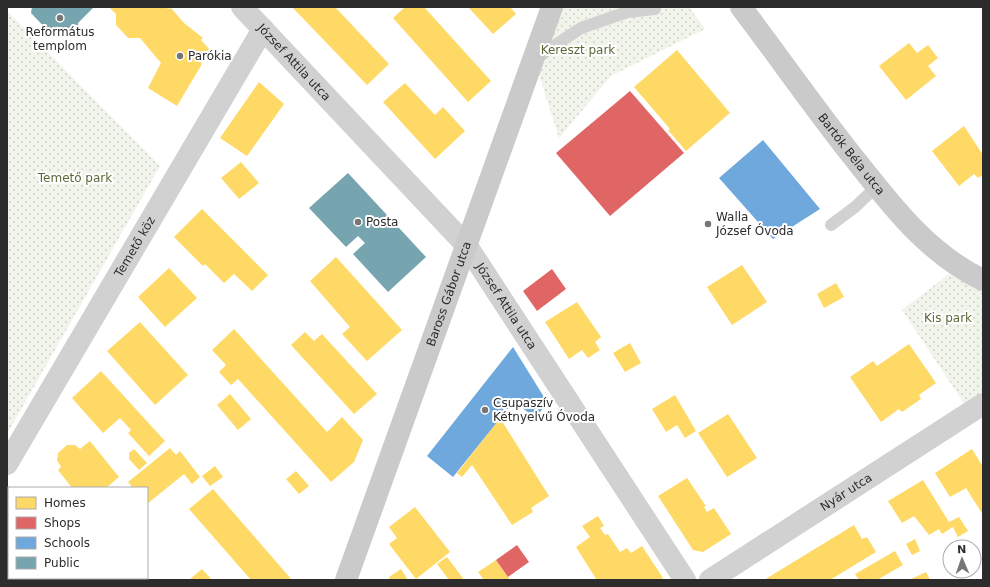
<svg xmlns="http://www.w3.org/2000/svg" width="990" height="587" viewBox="0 0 990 587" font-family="'DejaVu Sans',sans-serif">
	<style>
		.grass { fill: url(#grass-dots) }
		.homes { fill: #ffd966 }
		.shops { fill: #e06666 }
		.schools { fill: #6fa8dc }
		.public { fill: #76a5af }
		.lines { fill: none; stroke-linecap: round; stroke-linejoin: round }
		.lane { stroke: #d1d1d1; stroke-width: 12 }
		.street { stroke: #d1d1d1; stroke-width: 22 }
		.secondary { stroke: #cacaca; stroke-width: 22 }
		.poi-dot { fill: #767676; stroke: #fff; stroke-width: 1.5 }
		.labels { text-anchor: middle; stroke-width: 4; stroke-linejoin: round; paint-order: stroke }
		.poi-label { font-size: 12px; fill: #2c2c2c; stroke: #fff; text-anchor: start }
		.park-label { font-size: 12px; fill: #5a6938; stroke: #fff }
		.street-label { font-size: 12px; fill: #2c2c2c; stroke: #fff }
	</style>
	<defs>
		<pattern id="grass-dots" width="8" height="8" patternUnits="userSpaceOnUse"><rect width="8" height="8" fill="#f1f4ea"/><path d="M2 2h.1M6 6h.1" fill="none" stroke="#cfd1c9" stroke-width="1.8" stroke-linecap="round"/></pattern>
	</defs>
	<rect width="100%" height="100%" fill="#fff"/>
	<path class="grass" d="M547,7h142l16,22 -94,47 -52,62 -25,-79z
		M7,11l153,155 -153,268z
		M949,274l34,17v102l-18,12 -63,-95z"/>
	<path class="homes" d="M109,7h57l2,2 3,-1 13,15 19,15 -2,2 8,9 -8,14 1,1 -25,42 -29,-18 13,-25 -21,-25h-12l-12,-13v-11z
		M292,7h43l54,57 -22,21z
		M405,7h19l67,74 -23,21 -75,-84z
		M468,7h42l6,7 -23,20z
		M909,43l8,10 11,-8 10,13 -10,8 8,10 -30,24 -27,-34z
		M677,50l53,63 -44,38 -18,-21 2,-1 -36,-42z
		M259,82l25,22 -37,52 -27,-18z
		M405,83l30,32 8,-8 22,24 -30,28 -52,-57z
		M964,126l19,29v20l-5,3 -4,-4 -15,12 -27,-35z
		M241,162l18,21 -20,16 -18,-21z
		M202,209l66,66 -16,16 -18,-17 -10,9 -19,-19 -2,2 -29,-29z
		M336,257l66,73 -35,31 -25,-27 8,-7 -40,-46z
		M742,265l25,37 -35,23 -25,-38z
		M169,268l28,30 -32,29 -27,-30z
		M836,283l8,14 -20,11 -7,-14z
		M577,302l24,35 -6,5 5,8 -12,8 -6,-8 -13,9 -24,-37z
		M140,322l48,53 -33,30 -48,-54z
		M234,329l93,103 15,-15 21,23 -9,22 -23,20 -93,-103 -7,6 -12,-13 7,-7 -14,-15z
		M305,332l9,9 8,-7 55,60 -23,20 -63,-69z
		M630,343l11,20 -16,9 -12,-19z
		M909,344l27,39 -17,12 2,4 -19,13 -3,-3 -18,13 -31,-45 23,-16 4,5z
		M101,371l64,70 -16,15 -21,-23 3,-3 -11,-12 -17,15 -31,-35z
		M230,394l21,25 -13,11 -21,-25z
		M675,395l21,36 -11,7 -8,-13 -11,7 -14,-23z
		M728,414l29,44 -30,19 -29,-44z
		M500,418l49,78 -18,12 2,4 -21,13 -40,-60 -10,12 -5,-4z
		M90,441l29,36 -13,11h-34l-14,-18 3,-3 -4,-7 1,-7 9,-8h8l5,4z
		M170,448l6,7 4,-4 20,26 -8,7 -8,-10 -37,30v-16h-14l-5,-6z
		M134,449l13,14 -8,7 -10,-11v-6z
		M972,449l11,18v48l-17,-27 -16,9 -15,-24z
		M215,466l8,11 -13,9 -8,-10z
		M296,471l13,15 -10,8 -13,-15z
		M687,478l19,28 -2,1 3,5 7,-4 17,26 -28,18 -10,-2 -35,-54z
		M923,480l26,42 10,-5 9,14 -10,6 -5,-10 -11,7 -3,-5 -10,6 -15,-19 -12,7 -14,-22z
		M213,489l79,91h-41l-62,-71z
		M415,507l35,45 -34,27 -27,-35 8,-6 -8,-11z
		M598,516l6,10 -4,2 5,7 3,-1 12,18 7,-4 4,5 11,-7 21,32 -3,2h-66l2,-1 -20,-32 14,-10 -8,-11z
		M854,525l8,14 5,-2 9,15 -46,28h-66z
		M915,539l5,12 -8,4 -6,-11z
		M9,543v30l-2,-3v-25z
		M895,551l8,14 -26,15h-18l-4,-6z
		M447,557l15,20 2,3h-15l-12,-16z
		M496,560l12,17 2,3h-26l-6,-8z
		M202,569l10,11h-23z
		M401,569l7,11h-18l-1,-3z
		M926,572l4,8h-21z
		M14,578h35l-3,2h-31z
		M105,578h24l2,2h-24z"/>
	<path class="shops" d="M630,91l54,62 -74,63 -54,-63z
		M552,269l14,20 -29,22 -14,-20z
		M517,545l12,17 -21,15 -12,-17z"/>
	<path class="schools" d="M763,140l57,69 -47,30 -54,-61z
		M513,347l31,50 -6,7 5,4 -6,8 -5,-4 -2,2 -16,-13 -61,76 -26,-21z"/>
	<path class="public" d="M32,7h62l-16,16v5l-5,6h-22l-20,-21z
		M348,173l78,84 -38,35 -35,-38 12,-11 -7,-7 -12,11 -37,-39z"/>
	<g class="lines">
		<path class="lane" d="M536,58l45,-30 46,-16 28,-3
			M831,225l24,-18 21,-20"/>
		<g class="street">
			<path id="s1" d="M242,7l225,239 218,334"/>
			<path id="s2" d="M7,464l256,-435"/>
			<path id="s3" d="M710,580l273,-176"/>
		</g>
		<g class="secondary">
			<path id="s4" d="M741,7c38,50 74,102 113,151 37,47 74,96 129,122"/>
			<path id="s5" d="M346,580l206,-573"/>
		</g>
	</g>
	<g class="poi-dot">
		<circle cx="60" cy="18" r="4"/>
		<circle cx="180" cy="56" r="4"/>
		<circle cx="358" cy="222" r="4"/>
		<circle cx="708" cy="224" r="4"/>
		<circle cx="485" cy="410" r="4"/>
	</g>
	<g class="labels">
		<g class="poi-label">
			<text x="60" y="36" text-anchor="middle">Református<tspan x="60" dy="14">templom</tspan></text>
			<text x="188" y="60">Parókia</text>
			<text x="716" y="221">Walla<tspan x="716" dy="14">József Óvoda</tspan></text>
			<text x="366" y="226">Posta</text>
			<text x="493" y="407">Csupaszív<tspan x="493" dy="14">Kétnyelvű Óvoda</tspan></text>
		</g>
		<g class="park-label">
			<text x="578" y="54">Kereszt park</text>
			<text x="75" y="182">Temető park</text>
			<text x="948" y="322">Kis park</text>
		</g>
		<g class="street-label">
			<text dy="4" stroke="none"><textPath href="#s1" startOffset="76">József Attila utca</textPath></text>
			<text dy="4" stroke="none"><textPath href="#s4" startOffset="184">Bartók Béla utca</textPath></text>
			<text dy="4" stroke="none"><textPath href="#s2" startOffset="252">Temető köz</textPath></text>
			<text dy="4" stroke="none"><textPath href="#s5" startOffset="304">Baross Gábor utca</textPath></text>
			<text dy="4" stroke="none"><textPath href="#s1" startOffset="400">József Attila utca</textPath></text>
			<text dy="4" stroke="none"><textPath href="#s3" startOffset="162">Nyár utca</textPath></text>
		</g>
	</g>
	<rect width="990" height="587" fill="none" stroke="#2c2c2c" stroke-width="16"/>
	<rect x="8" y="487" width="140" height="92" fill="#ffffff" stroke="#ababab"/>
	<rect x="16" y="497" width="20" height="12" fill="#ffd966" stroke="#ababab"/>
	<text x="44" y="507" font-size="12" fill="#2c2c2c">Homes</text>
	<rect x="16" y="517" width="20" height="12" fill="#e06666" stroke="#ababab"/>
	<text x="44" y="527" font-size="12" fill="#2c2c2c">Shops</text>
	<rect x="16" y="537" width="20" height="12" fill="#6fa8dc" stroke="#ababab"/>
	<text x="44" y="547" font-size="12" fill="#2c2c2c">Schools</text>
	<rect x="16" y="557" width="20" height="12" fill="#76a5af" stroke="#ababab"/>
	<text x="44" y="567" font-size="12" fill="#2c2c2c">Public</text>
	<g transform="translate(962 559) rotate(358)"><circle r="19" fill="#ffffff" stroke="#ababab"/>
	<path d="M0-3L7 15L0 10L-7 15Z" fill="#767676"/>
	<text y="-6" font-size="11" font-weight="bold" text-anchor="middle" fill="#2c2c2c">N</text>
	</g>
</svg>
